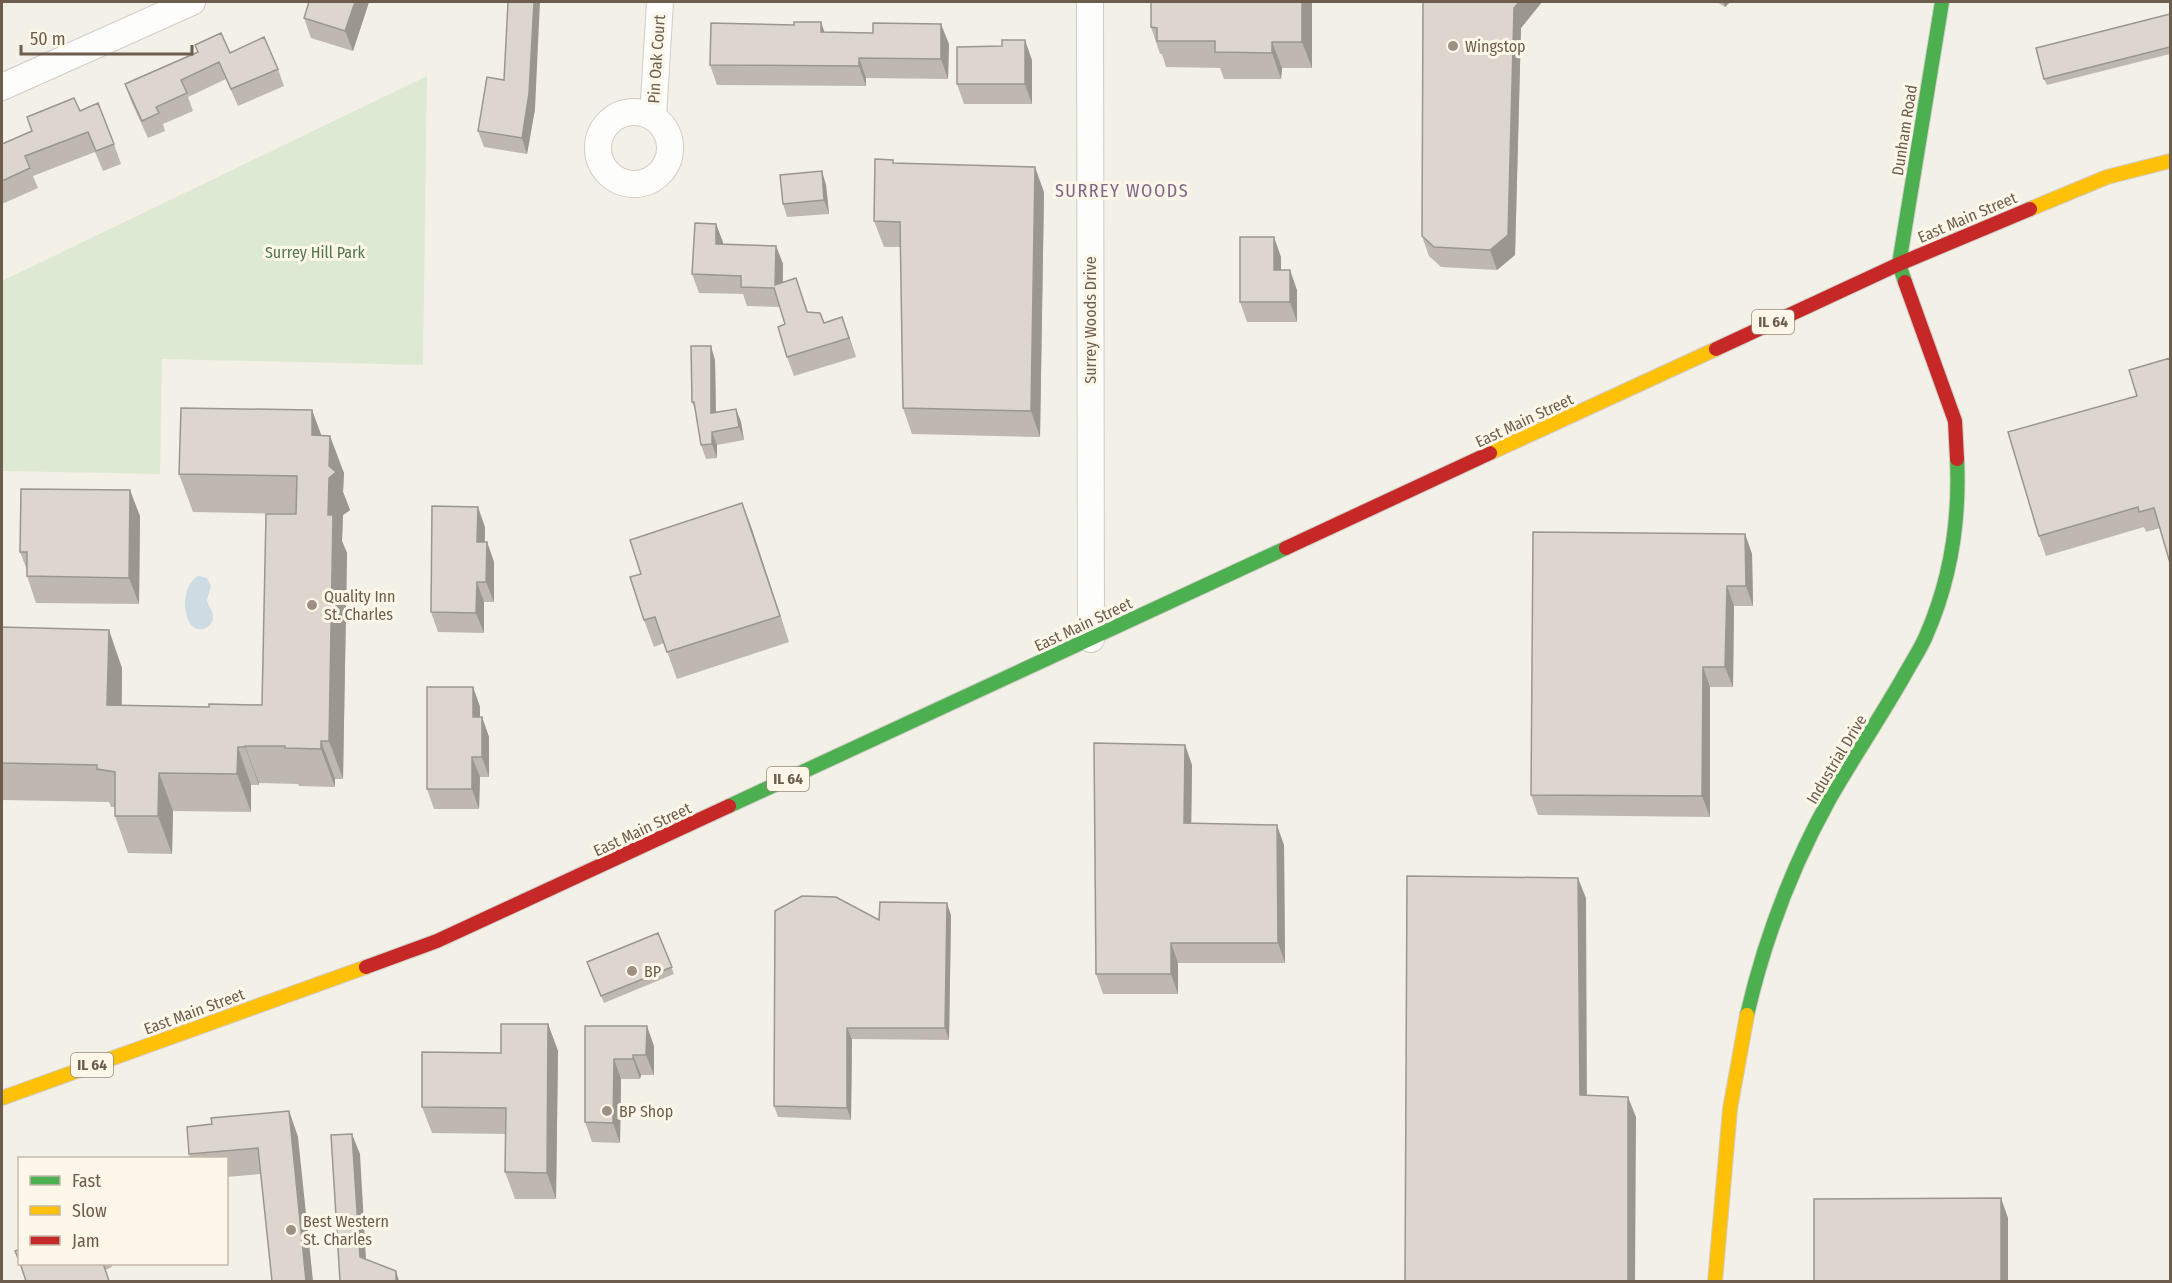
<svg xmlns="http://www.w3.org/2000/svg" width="2172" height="1283" viewBox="0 0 2172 1283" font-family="'Fira Sans Condensed',sans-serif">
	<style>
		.green { fill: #dee9d4 }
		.water { fill: #ccdce2 }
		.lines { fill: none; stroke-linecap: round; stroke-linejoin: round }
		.street-casing { stroke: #d1ccc5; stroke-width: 28 }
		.fast-casing { stroke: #d1ccc5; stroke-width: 16 }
		.slow-casing { stroke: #d1ccc5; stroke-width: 16 }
		.jam-casing { stroke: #d1ccc5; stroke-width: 16 }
		.street { stroke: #fdfdfc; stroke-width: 26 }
		.fast { stroke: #4caf50; stroke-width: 14 }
		.slow { stroke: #ffc107; stroke-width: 14 }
		.jam { stroke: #c62828; stroke-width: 14 }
		.wall { fill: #beb8b1 }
		.shaded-wall { fill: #9b9690 }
		.building { fill: #ddd6ce; stroke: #9b9690; stroke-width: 1.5 }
		.poi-dot { fill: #9c9083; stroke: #fcf7e9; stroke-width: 2 }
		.labels { text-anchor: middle; stroke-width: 6; stroke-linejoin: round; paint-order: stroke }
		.shield { fill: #fcf7e9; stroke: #988b7c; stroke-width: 1.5 }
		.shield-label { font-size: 15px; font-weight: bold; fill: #6d5d4d }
		.poi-label { font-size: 16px; fill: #6d5d4d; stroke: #fcf7e9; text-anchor: start }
		.street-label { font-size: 16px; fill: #6d5d4d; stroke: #fcf7e9 }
		.park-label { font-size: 16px; fill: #51774a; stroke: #fcf7e9 }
		.neighbourhood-label { font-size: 18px; letter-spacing: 1.5px; fill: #826589; stroke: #fcf7e9 }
	</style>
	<rect width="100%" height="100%" fill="#f3f0e8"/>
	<path class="green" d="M427,76l-4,289 -261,-6 -2,115 -158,-3v-190z"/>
	<path class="water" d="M198,576l9,2 4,8 -4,14c1,6 6,10 6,17 0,5 -3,9 -7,11 -23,10 -29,-41 -8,-52z"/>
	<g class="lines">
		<g class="street-casing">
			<path id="street" d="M1090,2l1,637
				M2,87l190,-85
				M598 148a36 36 0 1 1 72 0a36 36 0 1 1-72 0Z
				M653,117l7,-115"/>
		</g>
		<g class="fast-casing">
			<path id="fast" d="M1905,282l-6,-18 43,-262
				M729,806l557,-258
				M1747,1015c17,-74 45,-148 82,-215 24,-42 51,-82 75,-124 7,-13 16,-26 22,-40 25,-57 34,-115 31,-177"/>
		</g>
		<g class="slow-casing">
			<path id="slow" d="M2030,209l77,-32 63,-16
				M1490,453l226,-104
				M2,1098l364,-131
				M1715,1282l15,-173 17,-94"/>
		</g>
		<g class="jam-casing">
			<path id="jam" d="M1905,282l50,139 2,38
				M1716,349l183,-85 131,-55
				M1286,548l204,-95
				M366,967l71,-26 292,-135"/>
		</g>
		<use href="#street" class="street"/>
		<use href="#fast" class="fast"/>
		<use href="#slow" class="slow"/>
		<use href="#jam" class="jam"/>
	</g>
	<path class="wall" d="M309,2h60l-16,49 -42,-13 -7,-20z
		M1312,2v66h-30l-1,11h-57l-4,-11 -54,-1 -4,-13h-2l-9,-27z
		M1423,2h258h-139l-21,26 -6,227 -18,15 -56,-3 -12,-11 -7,-20z
		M1717,2h13l-5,5z
		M2170,14v40l-123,31 -3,-6z
		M824,32l125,12 -1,35 -82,-1v8l-149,-1 -7,-20z
		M195,45l35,8 48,16 6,17 -46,20 -12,-27 -38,18 5,14 -30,13 2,7 -17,7 -17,-37 -6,-17 73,-32z
		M1032,60v44h-68l-7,-20z
		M535,109l-8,45 -43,-7 -6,-16z
		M80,111l34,33 7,20 -18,7 -8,-19 -62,24 5,12 -36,16v-60l30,-13 -5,-14z
		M894,163l150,29 -4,245 -128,-3 -9,-26 -2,-161h-17l-10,-26z
		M826,185l3,29 -42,3 -4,-13z
		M716,224l7,20 53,2 7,18v19l13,-5 12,34 16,11 18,-6 14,40 -62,19 -7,-19 -2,-33 -5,-17 -33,-1 -4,-12 -44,-1 -7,-19z
		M1281,257v13l16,20v32h-50l-7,-20z
		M2170,358l-10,170 -14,4 -2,-5 -98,29 -7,-20 98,-140z
		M715,360l1,52 20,-3 5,13 3,18 -27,5v13l-11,1 -5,-14 -5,-33 -4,-10z
		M312,410l9,25 23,38 -1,19 7,18 -7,5 -1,26 5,12 -4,226h-8v8l-36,-1 -1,-2 -39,-1v2h-8v27l-78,-1 -1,43 -44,-1 -13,-37v-9h-4l-2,-5 -107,-2v-173l120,41v38l87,1 53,-2 34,-191 -103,-2 -14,-38z
		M742,503l47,139 -112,37 -13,-36 -10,4 -10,-27 -3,-46z
		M140,516l-1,88 -103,-1 -9,-27v-6l-7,-18z
		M485,527v15h2l7,20v40h-10v31l-46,-1 -7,-20z
		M1745,534l7,20 1,52h-19l-1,81h-23v130l-172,-2 -7,-20z
		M473,687l7,20v10h2l7,20v40h-9l-1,32h-45l-7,-20z
		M1185,745l7,20 -1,58 93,22 1,118h-107v31h-75l-7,-20z
		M951,915l-2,125 -97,-1 -1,81 -73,-3 -4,-11 105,-186z
		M658,933l16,41 -70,29 -17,-41z
		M548,1024l10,27 -2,148h-41l-10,-27v-38l-73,-1 -10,-26 79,-54z
		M585,1026l69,20v29h-13l-1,4h-19l-1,64 -28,-1 -7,-20z
		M289,1111l9,26 -37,37 -35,3v-19h-35l-2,-4 23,-30z
		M20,1263h91l1,4 -7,3z"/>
	<path class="shaded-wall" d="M355,2h14l-16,49 -8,-20z
		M534,2h6l-5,107 -8,45 -5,-16z
		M1302,2h10v66l-10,-26z
		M1519,2h23l-21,26 -6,227 -18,15 -7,-20 24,-242z
		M1723,2h7l-5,5z
		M821,22l7,20 -7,-10z
		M941,24l8,20 -1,35 -7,-20z
		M1025,40l7,20v44l-7,-20z
		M1272,42l10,26 -1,11 -9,-26z
		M859,58l7,20v8l-7,-20z
		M1035,167l9,25 -4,245 -9,-26z
		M822,171l4,14 3,29 -5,-14z
		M716,224l7,18 -1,21 -6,-19z
		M1274,237l7,20v33l-7,-20z
		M776,246l7,18 -1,40 -7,-19z
		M1290,270l7,20v32l-7,-20z
		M842,317l7,19 7,21 -7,-19z
		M711,346l4,14 1,66 -5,-13z
		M736,409l5,13 3,18 -5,-13z
		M312,410l14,38 -14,-13z
		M712,432l5,13v13l-5,-14z
		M330,436l14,37 -1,19 7,18 -7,5 -1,26 5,12 -4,226 -14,-38 -1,-226z
		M130,490l10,26 -1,88 -10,-26z
		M742,503l10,26 37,113 -9,-26z
		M478,507l7,20 -1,35 -7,-20z
		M1745,534l7,20 1,52 -7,-20z
		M487,542l7,20v40l-8,-20z
		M477,582l7,20v31l-8,-20z
		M1727,586l7,20 -1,81 -8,-20z
		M109,630l13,38 -1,75 -14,-38z
		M1703,667l7,20v130l-8,-21z
		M473,687l7,20v30l-7,-20z
		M482,717l7,20v40l-7,-20z
		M321,741l14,38v8l-14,-38z
		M1185,745l7,20 -1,78 -7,-20z
		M245,746l14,37v2l-14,-38z
		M238,747l13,38v27l-14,-38z
		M472,757l8,20 -1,32 -7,-20z
		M159,773l14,38 -1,43 -14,-38z
		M1277,825l7,20 1,118 -7,-20z
		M1578,878l8,20 1,217 -7,-20z
		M947,903l4,12 -2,125 -4,-12z
		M1171,943l7,20v31l-7,-20z
		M548,1024l10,27 -2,148 -9,-26z
		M647,1026l7,20v29l-8,-20z
		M847,1028l5,11 -1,81 -4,-12z
		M633,1055l8,20 -1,4 -7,-20z
		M614,1059l7,20 -1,64 -7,-20z
		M1628,1097l8,20 -1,164h-7z
		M289,1111l9,26 15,144h-7z
		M352,1134l8,20 7,123 -7,-20z
		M2001,1198l7,20v63h-7z
		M396,1271l3,10h-3z"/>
	<path class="building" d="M309,2h46l-10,29 -41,-13z
		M508,2h26l-5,91 -7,45 -44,-7 9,-54 17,3z
		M1151,2h151v40h-30v11l-57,-1v-11h-58v-13l-6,-1z
		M1423,2h96l-5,6 -6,227 -18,15 -56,-3 -12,-11z
		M2170,14v33l-126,32 -8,-31z
		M794,22h27v10l52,1v-10l68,1v35l-82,-1v8l-149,-1 1,-42 83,2z
		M221,33l9,20 34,-16 14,32 -47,20 -12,-27 -38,18 6,13 -31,14 3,6 -17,8 -17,-37 73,-32 -3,-7z
		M1002,40h23v44h-68v-37l45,-1z
		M74,98l6,13 18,-8 16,41 -18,7 -8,-19 -63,24 5,12 -28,13v-37l30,-13 -5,-14z
		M875,159l18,1v3l142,4 -4,244 -128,-3 -3,-186 -26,-1z
		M822,171l2,29 -41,4 -3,-29z
		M695,223l21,1v20l60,2 -1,39 21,-7 11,34 13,1 4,10 18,-6 7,21 -62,19 -9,-30 7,-3 -11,-36 -33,-1v-11l-49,-2z
		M1240,237h34v33h16v32h-50z
		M691,346h20v67l25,-4 3,18 -27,5v12l-11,1 -7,-43h-2z
		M2170,358v205l-16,-55 -15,4 -1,-5 -99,29 -31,-104 129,-36 -8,-26z
		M181,408l131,2v25l18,1 -1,30 7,6 -7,6 -1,37h5l-4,226h-8v8l-36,-1v-2h-40v1h-7l-1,27 -78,-1 -1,43h-43v-44l-18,-3v-4l-95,-2v-136l107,3 -2,75 102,2v-3l53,1 4,-191h30l1,-38 -118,-2z
		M21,489l109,1 -1,88 -102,-2v-24h-7z
		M742,503l38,113 -113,36 -12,-35 -11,3 -14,-43 11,-3 -11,-34z
		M432,506l46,1 -1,35h10l-1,40h-9l-1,31 -45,-1z
		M1533,532l212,2 1,52h-19l-2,81h-22l-1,129 -171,-1z
		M427,687h46v30h9v40h-10v32h-45z
		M1094,743l91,2 -1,78 93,2 1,118h-107v31h-75z
		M1407,876l171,2 2,217 48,2v184h-223z
		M802,896l34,1 43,23 1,-18 67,1 -2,125h-98v80l-73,-2 1,-195z
		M658,933l14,34 -71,29 -14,-34z
		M501,1024h47l-1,149 -42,-1 1,-64 -84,-1v-55l79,1z
		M585,1026h62l-1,29h-13v4h-19l-1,64 -28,-1z
		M289,1111l17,170h-34l-14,-133 -69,6 -2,-27 25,-3 -1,-6z
		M352,1134l8,123 36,14v10h-56l-9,-146z
		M2001,1198v83h-187v-82z
		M20,1249v14l-5,-12z
		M20,1263h83l6,18h-83z"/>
	<g class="poi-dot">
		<circle cx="1453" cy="46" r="6"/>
		<circle cx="312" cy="605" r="6"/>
		<circle cx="632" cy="971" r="6"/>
		<circle cx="607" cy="1111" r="6"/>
		<circle cx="291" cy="1230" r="6"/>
	</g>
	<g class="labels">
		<g class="shield">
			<rect x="1752" y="310" width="42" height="24" rx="4.5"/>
			<rect x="767" y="767" width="42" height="24" rx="4.5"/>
			<rect x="71" y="1053" width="42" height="24" rx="4.5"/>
		</g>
		<g class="shield-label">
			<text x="1773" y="327">IL 64</text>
			<text x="788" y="784">IL 64</text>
			<text x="92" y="1070">IL 64</text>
		</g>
		<g class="poi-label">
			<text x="1465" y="52">Wingstop</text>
			<text x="324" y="602">Quality Inn<tspan x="324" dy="18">St. Charles</tspan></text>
			<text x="644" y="977">BP</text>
			<text x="619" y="1117">BP Shop</text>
			<text x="303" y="1227">Best Western<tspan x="303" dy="18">St. Charles</tspan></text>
		</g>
		<g class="street-label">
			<text transform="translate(656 59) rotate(-86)" y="6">Pin Oak Court</text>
			<text transform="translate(1904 130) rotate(-81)" y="6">Dunham Road</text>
			<text transform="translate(1967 217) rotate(-23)" y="6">East Main Street</text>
			<text transform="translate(1090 320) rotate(-90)" y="6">Surrey Woods Drive</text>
			<text transform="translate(1524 420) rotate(-25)" y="6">East Main Street</text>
			<text transform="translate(1083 624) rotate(-25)" y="6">East Main Street</text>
			<text transform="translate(1836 759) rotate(-59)" y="6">Industrial Drive</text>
			<text transform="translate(642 829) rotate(-25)" y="6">East Main Street</text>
			<text transform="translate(194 1011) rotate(-20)" y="6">East Main Street</text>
		</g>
		<g class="park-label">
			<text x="315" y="258">Surrey Hill Park</text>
		</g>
		<g class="neighbourhood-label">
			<text x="1122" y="197">SURREY WOODS</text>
		</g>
	</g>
	<rect width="2172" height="1283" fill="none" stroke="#6d5d4d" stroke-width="6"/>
	<rect x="18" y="1157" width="210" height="108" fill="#fcf7e9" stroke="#c3b9ab" stroke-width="1.5"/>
	<rect x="30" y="1176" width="30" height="9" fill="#4caf50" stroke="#c3b9ab" stroke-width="1.5"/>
	<text x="72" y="1187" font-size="18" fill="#6d5d4d">Fast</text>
	<rect x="30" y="1206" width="30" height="9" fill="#ffc107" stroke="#c3b9ab" stroke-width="1.5"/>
	<text x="72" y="1217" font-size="18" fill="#6d5d4d">Slow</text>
	<rect x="30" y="1236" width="30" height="9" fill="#c62828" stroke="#c3b9ab" stroke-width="1.5"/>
	<text x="72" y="1247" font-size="18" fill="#6d5d4d">Jam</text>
	<path d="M21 45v9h171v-9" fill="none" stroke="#6d5d4d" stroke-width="3"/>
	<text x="30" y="45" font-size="18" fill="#6d5d4d" stroke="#fcf7e9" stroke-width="4.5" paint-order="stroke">50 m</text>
</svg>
